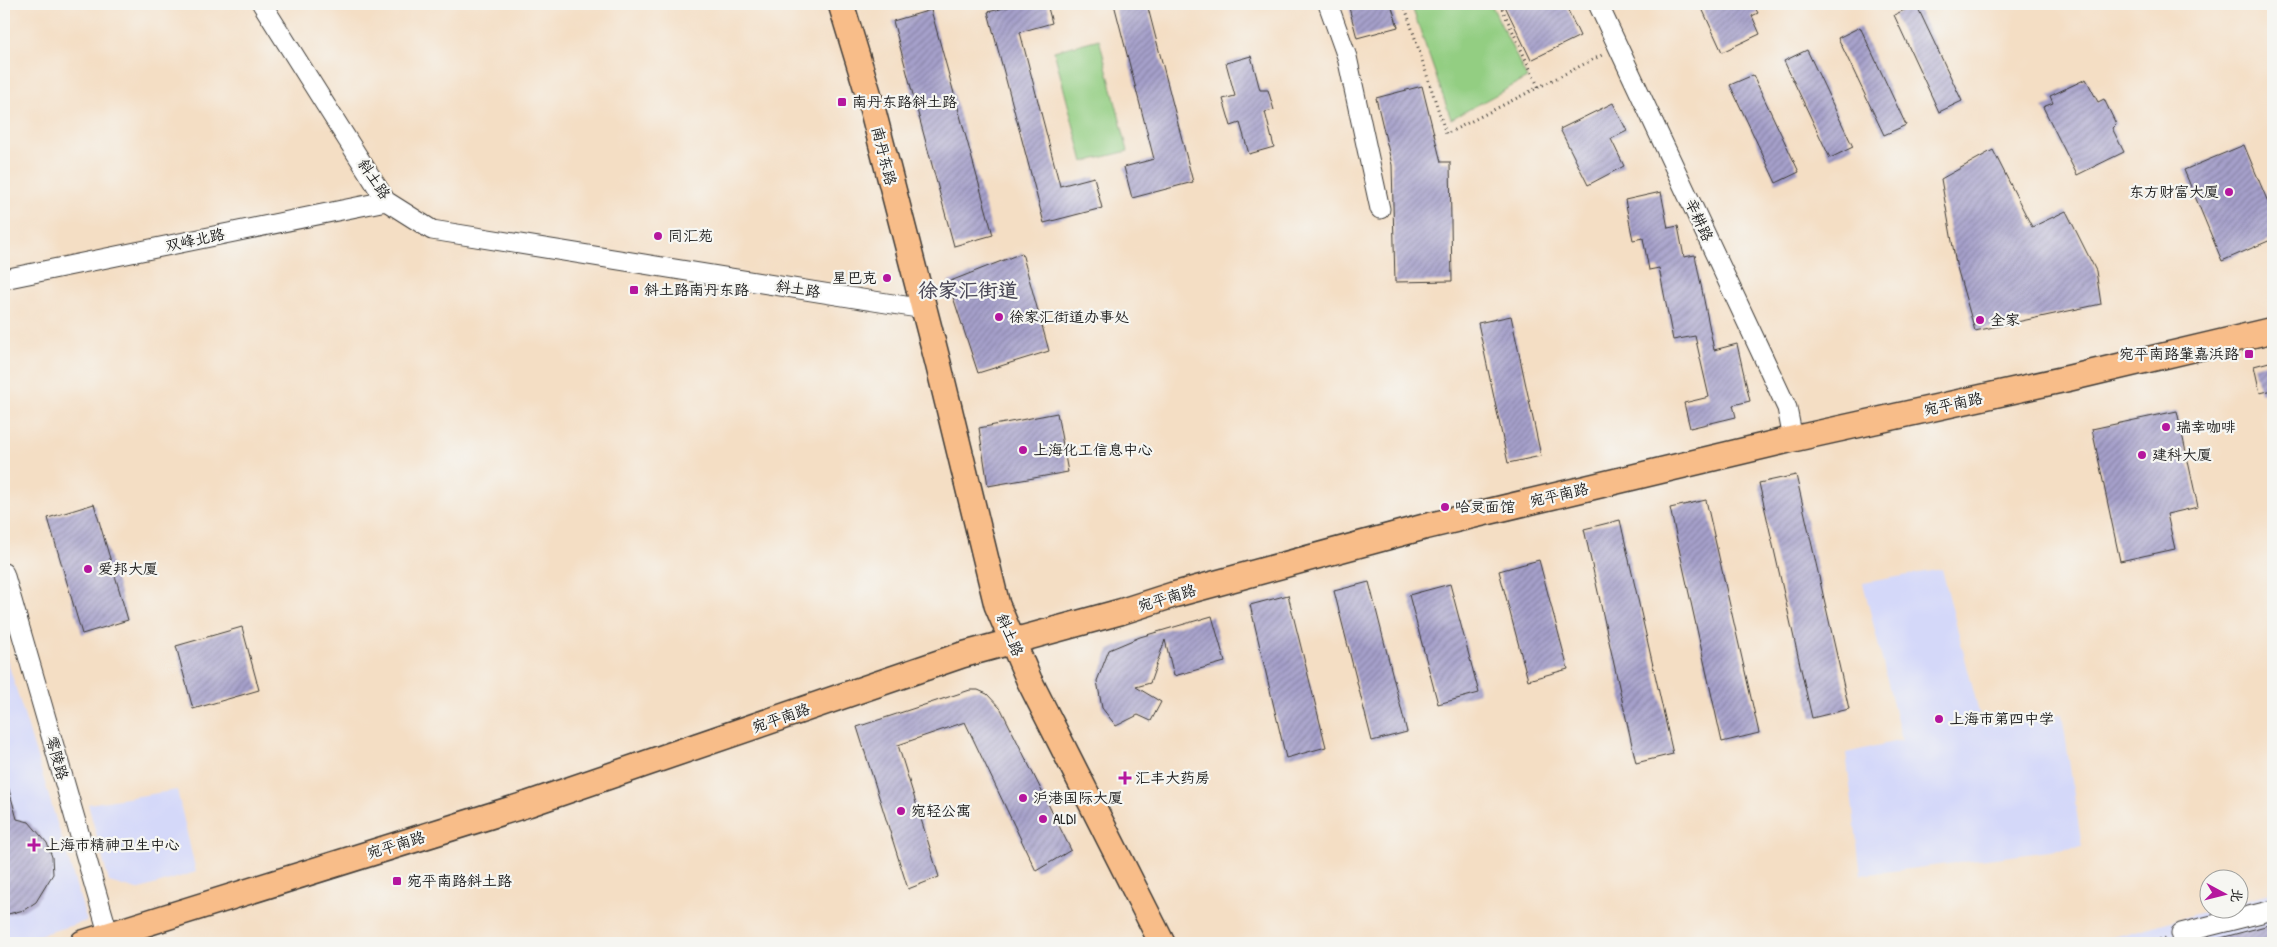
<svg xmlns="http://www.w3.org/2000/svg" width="2277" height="947" viewBox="0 0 2277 947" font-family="'Patrick Hand','LXGW WenKai TC',sans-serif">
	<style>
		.built { fill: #d4d8f9 }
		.park { fill: #93ce82; stroke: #58754f }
		.building { fill: url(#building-hatch) }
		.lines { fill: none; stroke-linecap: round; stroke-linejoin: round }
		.minor-casing { stroke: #3c3935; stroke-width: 21 }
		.major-casing { stroke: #3c3935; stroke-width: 28 }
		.path { stroke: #3c3935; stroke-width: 3; stroke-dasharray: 1 4; stroke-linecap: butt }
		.minor { stroke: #fff; stroke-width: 19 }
		.major { stroke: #f8bd89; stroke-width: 25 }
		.poi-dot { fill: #b5179e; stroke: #f6f6f2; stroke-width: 2 }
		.labels { text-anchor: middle; stroke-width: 4.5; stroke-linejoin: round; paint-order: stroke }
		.poi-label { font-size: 15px; fill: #1c1c1c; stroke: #f6f6f2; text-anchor: start }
		.street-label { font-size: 15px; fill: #1c1c1c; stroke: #f6f6f2 }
		.district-label { font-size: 20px; font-weight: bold; fill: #4c4a59; stroke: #f6f6f2 }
	</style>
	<defs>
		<pattern id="building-hatch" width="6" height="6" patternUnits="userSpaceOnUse" patternTransform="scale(1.25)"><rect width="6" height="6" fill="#a6a0cb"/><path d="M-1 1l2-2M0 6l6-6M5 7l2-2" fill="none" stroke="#8682a4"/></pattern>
	</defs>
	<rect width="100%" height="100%" fill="#f6f6f2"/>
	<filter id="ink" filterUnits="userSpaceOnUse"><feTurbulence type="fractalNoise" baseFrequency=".02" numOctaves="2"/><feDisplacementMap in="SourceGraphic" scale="10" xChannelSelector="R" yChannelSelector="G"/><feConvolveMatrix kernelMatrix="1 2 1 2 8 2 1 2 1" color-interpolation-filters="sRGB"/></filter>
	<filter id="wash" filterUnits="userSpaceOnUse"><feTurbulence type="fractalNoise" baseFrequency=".0096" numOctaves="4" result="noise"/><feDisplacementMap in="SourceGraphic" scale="20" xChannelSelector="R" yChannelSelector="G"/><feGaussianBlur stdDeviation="1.12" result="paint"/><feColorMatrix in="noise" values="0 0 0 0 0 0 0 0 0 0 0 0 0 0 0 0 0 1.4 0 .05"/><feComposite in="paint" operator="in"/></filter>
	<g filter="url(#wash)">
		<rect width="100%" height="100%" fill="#f4dec4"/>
		<path class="built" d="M1942,569l40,155 80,-10 20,133 -221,28 -15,-122 56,-13 -39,-157z
			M4,649l83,272 -75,22h-8z
			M177,790l19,82 -59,18 -28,-8 -21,-78z
			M2273,892v51h-181l119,-33h29v-9z"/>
		<path class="park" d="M1411,4h80l36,74 -76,41z
			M1099,39l29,112 -45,11 -29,-111z"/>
		<g id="blocks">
			<path class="building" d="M1020,4h27l5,19 -32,9 40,154 34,-9 8,31 -58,15 -56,-211z
				M1114,4h33l46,178 -61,16 -8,-31 30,-8z
				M1348,4h43l7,23 -41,11z
				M1504,4h61l15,32 -49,24z
				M1700,4h53l5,9 -6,3 8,18 -38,18z
				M1916,4l46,97 -23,11 -45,-97z
				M931,10l62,225 -39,11 -61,-225z
				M1860,27l46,98 -22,10 -46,-97z
				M1807,50l46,97 -23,11 -46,-97z
				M1251,56l9,34h8l6,20 -9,2 9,35 -25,7 -9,-31 -9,3 -8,-27 12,-3 -9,-33z
				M1753,75l46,97 -23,11 -46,-98z
				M2086,79l12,23 6,-3 12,25 -4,4 12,24 -47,23 -34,-68 10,-4 -3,-7z
				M1422,86l19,76h9l2,119 -57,1 -3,-117 -16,-67z
				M1613,103l14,28 -16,8 13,27 -36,19 -28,-56z
				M2244,145l29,69v25l-51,22 -38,-91z
				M1993,150l39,77 34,-16 30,60 5,33 -126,27 -19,-67 -15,-85z
				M1661,192l7,36 10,-2 6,31 11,-2 19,95 23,-6 13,57 -17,4 3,12 -46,11 -6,-25 25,-6 -14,-61 -22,4 -14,-72 -10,2 -6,-32 -10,2 -8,-40z
				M1022,253l27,98 -71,22 -30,-91z
				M1511,316l30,140 -33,7 -30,-140z
				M2273,361v29l-13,3 -6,-27z
				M2177,411l21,96 -31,7 8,35 -55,12 -28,-132z
				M1057,413l11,59 -80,14 -9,-58z
				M1796,475l53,234 -37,9 -53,-235z
				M1706,500l53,233 -37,9 -52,-234z
				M94,504l34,116 -46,14 -34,-116z
				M1620,520l53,234 -37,9 -52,-234z
				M1539,560l29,109 -40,11 -29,-109z
				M1369,582l38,150 -35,9 -38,-150z
				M1450,584l29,109 -41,11 -29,-109z
				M1288,595l38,152 -40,11 -36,-153z
				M1212,616l13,46 -51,14 -9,-36 -15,43 -14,4 25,15 -10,19 -13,-6 -22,11 -14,-18 -5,-27 12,-31 31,-13z
				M242,627l17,63 -66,19 -17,-63z
				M970,690h8l9,4 14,15 70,141 -35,21 -71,-149 -67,23 41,132 -31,12 -51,-162z
				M4,786h4l9,33 12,3 18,21 5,14 1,17 -17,28 -12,8 -20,5z
				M2273,924v19h-55l-1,-4z"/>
		</g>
	</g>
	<g filter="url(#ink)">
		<use href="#blocks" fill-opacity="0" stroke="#3c3935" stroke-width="1"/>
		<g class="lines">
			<g class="minor-casing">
				<path id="minor" d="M262,4l124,197 46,29 492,79
					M1328,4l19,53 33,152
					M1598,4l189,404 6,31
					M4,279l382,-78
					M4,573l107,370
					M2184,943l-3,-10 92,-23"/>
			</g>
			<g class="major-casing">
				<path id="major" d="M841,4l28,92 69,267 59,242 32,75 133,263
					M83,943l445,-139 434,-149 158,-43 53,-17 251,-68 369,-88 277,-61 203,-48"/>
			</g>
			<path class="path" d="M1404,4l42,130 158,-80
				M1500,4l39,84
				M2145,943l21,-5"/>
			<use href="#minor" class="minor"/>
			<use href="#major" class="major"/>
		</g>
	</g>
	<g class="poi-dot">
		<rect x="837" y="97" width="10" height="10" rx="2.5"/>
		<circle cx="2229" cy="192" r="5"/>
		<circle cx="658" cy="236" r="5"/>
		<circle cx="887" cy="278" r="5"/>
		<rect x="629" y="285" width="10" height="10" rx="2.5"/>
		<circle cx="999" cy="317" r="5"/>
		<circle cx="1980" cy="320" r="5"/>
		<rect x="2244" y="349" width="10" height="10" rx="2.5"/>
		<circle cx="2166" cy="427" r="5"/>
		<circle cx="1023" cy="450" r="5"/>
		<circle cx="2142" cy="455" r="5"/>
		<circle cx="1445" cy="507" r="5"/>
		<circle cx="88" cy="569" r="5"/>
		<circle cx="1939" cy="719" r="5"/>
		<path d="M1122.5 770.5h5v5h5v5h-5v5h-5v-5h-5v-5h5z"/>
		<circle cx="1023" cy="798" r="5"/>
		<circle cx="901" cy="811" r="5"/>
		<circle cx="1043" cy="819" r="5"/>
		<path d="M31.5 837.5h5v5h5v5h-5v5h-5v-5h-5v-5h5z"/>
		<rect x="392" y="876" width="10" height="10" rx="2.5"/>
	</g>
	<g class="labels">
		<g class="poi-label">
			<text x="852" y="107">南丹东路斜土路</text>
			<text x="2219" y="197" text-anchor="end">东方财富大厦</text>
			<text x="668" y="241">同汇苑</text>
			<text x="877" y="283" text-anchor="end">星巴克</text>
			<text x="644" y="295">斜土路南丹东路</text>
			<text x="1009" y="322">徐家汇街道办事处</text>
			<text x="1990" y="325">全家</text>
			<text x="2239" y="359" text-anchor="end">宛平南路肇嘉浜路</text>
			<text x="2176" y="432">瑞幸咖啡</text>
			<text x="1033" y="455">上海化工信息中心</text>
			<text x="2152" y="460">建科大厦</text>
			<text x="1455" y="512">哈灵面馆</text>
			<text x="98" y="574">爱邦大厦</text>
			<text x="1949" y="724">上海市第四中学</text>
			<text x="1135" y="783">汇丰大药房</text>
			<text x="1033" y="803">沪港国际大厦</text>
			<text x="911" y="816">宛轻公寓</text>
			<text x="1053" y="824">ALDI</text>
			<text x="45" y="850">上海市精神卫生中心</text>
			<text x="407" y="886">宛平南路斜土路</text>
		</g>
		<g class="street-label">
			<text transform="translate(884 156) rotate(76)" y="5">南丹东路</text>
			<text transform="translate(374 179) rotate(56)" y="5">斜土路</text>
			<text transform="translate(1699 220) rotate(65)" y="5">辛耕路</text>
			<text transform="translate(195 240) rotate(-12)" y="5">双峰北路</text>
			<text transform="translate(798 289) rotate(9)" y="5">斜土路</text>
			<text transform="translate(1953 404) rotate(-12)" y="5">宛平南路</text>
			<text transform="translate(1559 495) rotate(-13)" y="5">宛平南路</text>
			<text transform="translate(1167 598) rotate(-17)" y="5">宛平南路</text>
			<text transform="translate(1010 635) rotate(67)" y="5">斜土路</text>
			<text transform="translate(781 718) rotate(-19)" y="5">宛平南路</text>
			<text transform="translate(57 758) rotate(74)" y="5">零陵路</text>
			<text transform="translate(396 845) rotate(-17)" y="5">宛平南路</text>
		</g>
		<g class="district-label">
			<text x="968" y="297">徐家汇街道</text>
		</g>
	</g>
	<rect width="2277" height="947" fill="none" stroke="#f6f6f2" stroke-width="20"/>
	<g transform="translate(2224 894) rotate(97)"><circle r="24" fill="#f6f6f2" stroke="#9f9f9c"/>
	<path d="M0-4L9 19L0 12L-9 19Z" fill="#b5179e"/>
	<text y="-8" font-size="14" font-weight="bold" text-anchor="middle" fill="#1c1c1c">北</text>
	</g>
</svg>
